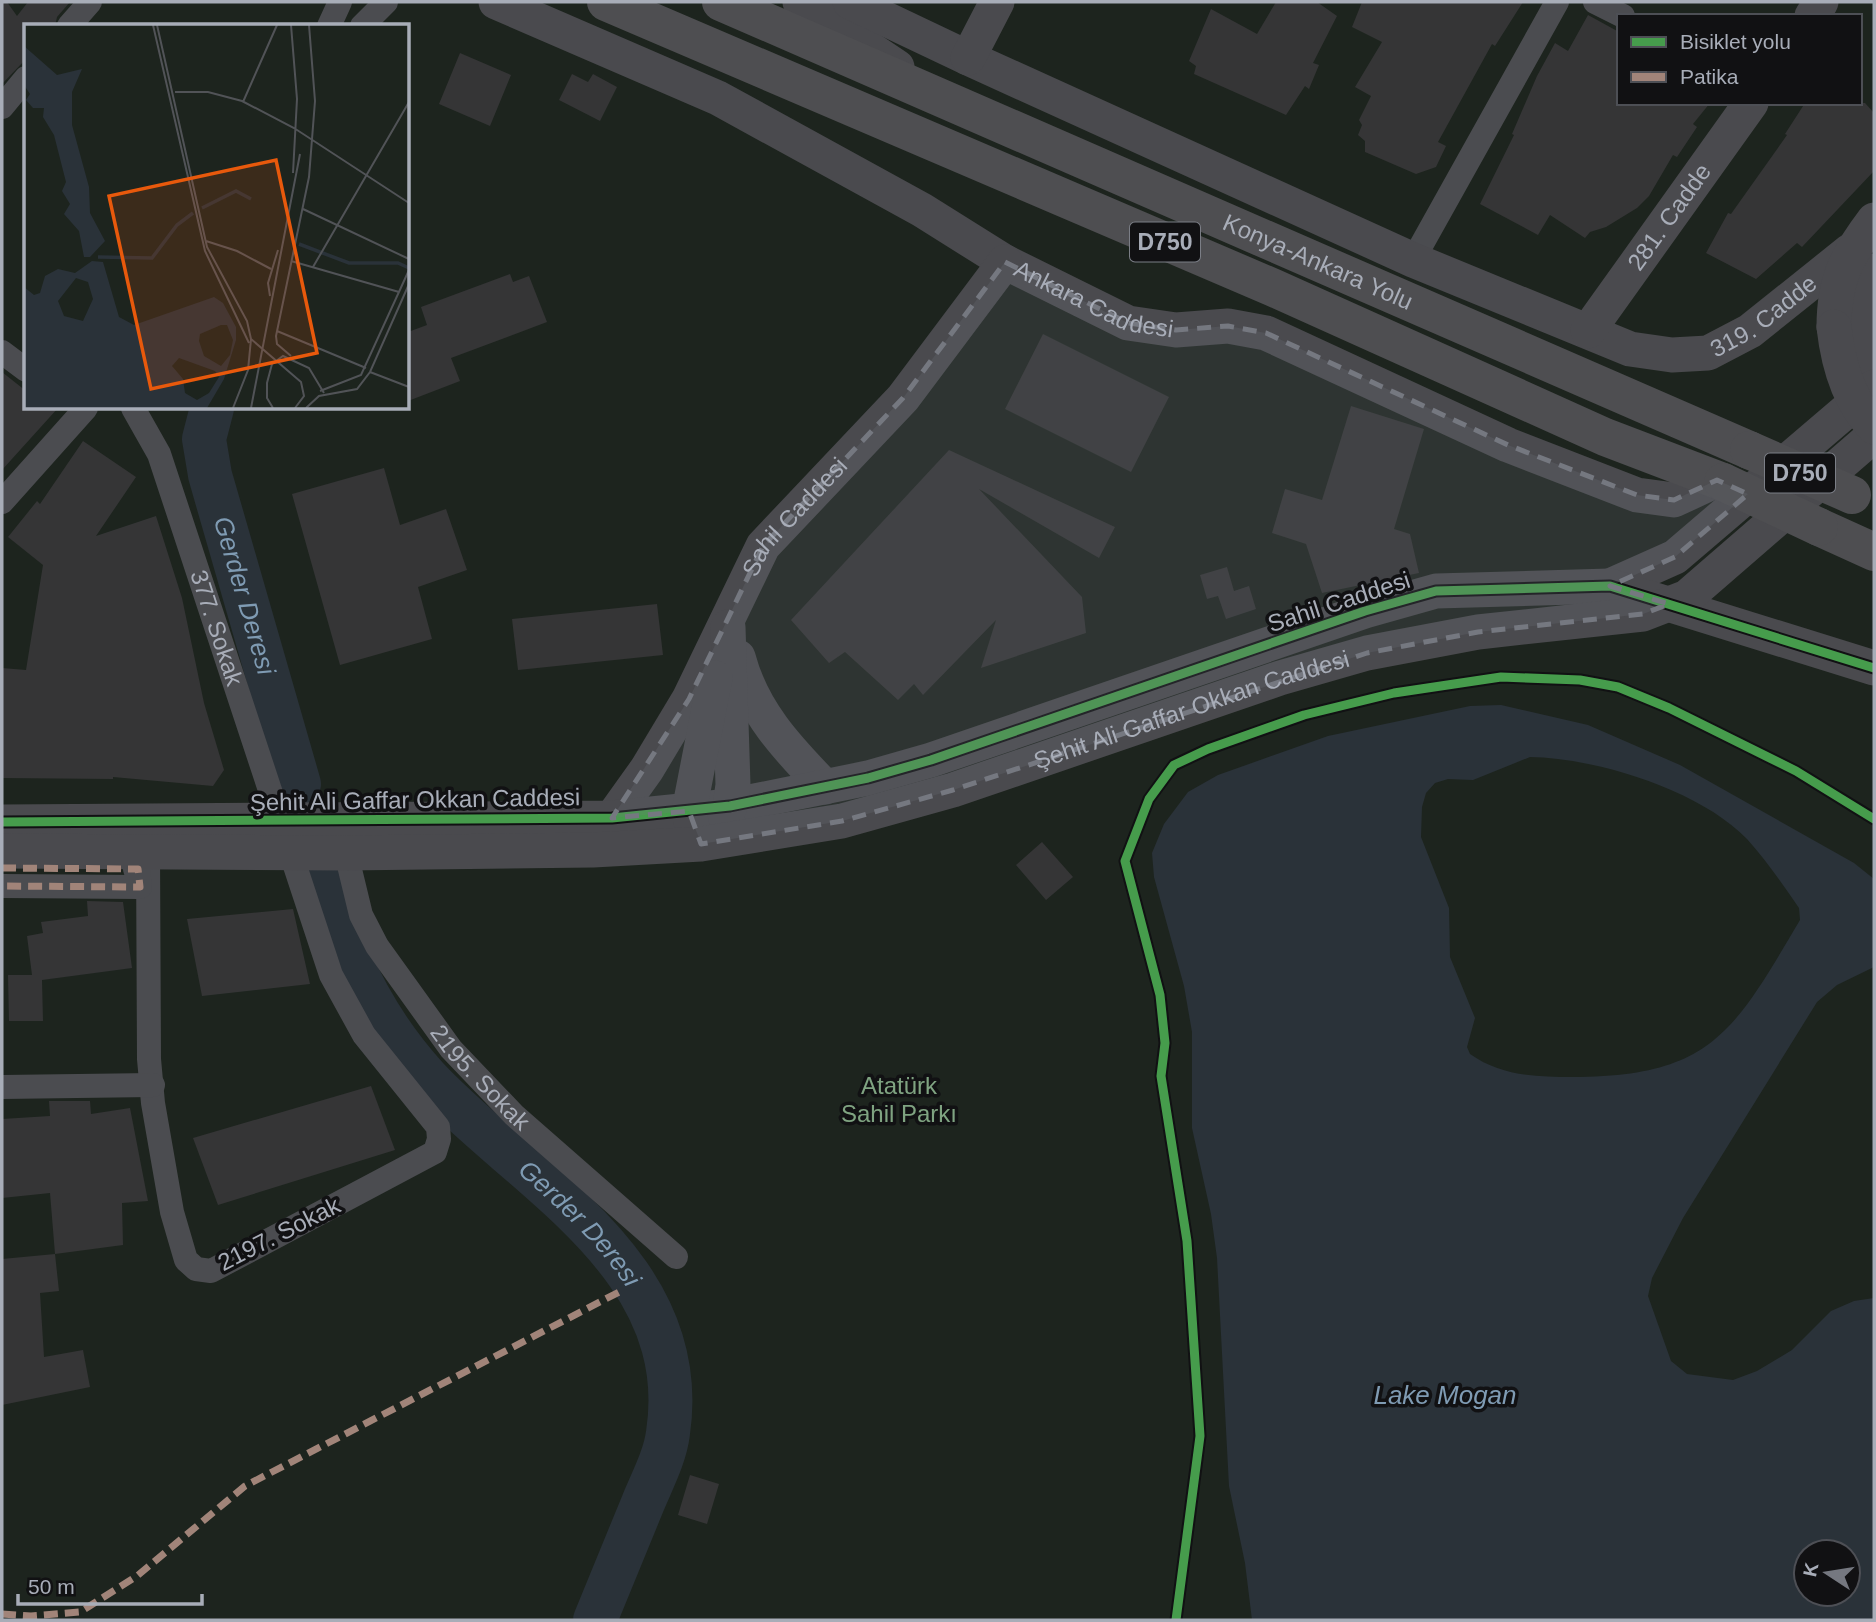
<svg xmlns="http://www.w3.org/2000/svg" width="1876" height="1622" viewBox="0 0 1876 1622" font-family="Arial,sans-serif">
	<style>
		.green { fill: #1d241e; fill-rule: evenodd }
		.water { fill: #2a3239; fill-rule: evenodd }
		.lines { fill: none; stroke-linecap: round; stroke-linejoin: round }
		.river { stroke: #2a3239; stroke-width: 44 }
		.building { fill: #353536 }
		.street { stroke: #4b4c50; stroke-width: 24 }
		.secondary { stroke: #4a4a4e; stroke-width: 35 }
		.highway { stroke: #4e4e51; stroke-width: 38 }
		.secondary-bridge { stroke: #4a4a4e; stroke-width: 35 }
		.highway-bridge { stroke: #4e4e51; stroke-width: 38 }
		.quiet { stroke: #a18479; stroke-width: 7; stroke-dasharray: 14 7; stroke-linecap: butt }
		.cycleway-casing { stroke: #111113; stroke-width: 13 }
		.cycleway { stroke: #469c4c; stroke-width: 9 }
		.marked { fill: #757880; fill-opacity: 0.2; stroke: #757880; stroke-width: 5; stroke-dasharray: 14 9; stroke-linejoin: round }
		.labels { text-anchor: middle; stroke-width: 7; stroke-linejoin: round; paint-order: stroke }
		.shield { fill: #111113; stroke: #7b7e86; stroke-width: 2 }
		.shield-label { font-size: 23px; font-weight: bold; fill: #a8adb8 }
		.street-label { font-size: 24px; fill: #a8adb8; stroke: #111113 }
		.park-label { font-size: 24px; fill: #7fa381; stroke: #111113 }
		.water-label { font-size: 26px; font-style: italic; fill: #7f9bb3; stroke: #111113 }
		.inset-river { fill: none; stroke: #2a3239; stroke-width: 3.5 }
		.inset-road { fill: none; stroke: #515357; stroke-width: 2 }
		.view { fill: #e8590c; fill-opacity: 0.15; stroke: #e8590c; stroke-width: 3.5 }
		.inset-edge { fill: none; stroke: #a8adb8; stroke-width: 3.5 }
	</style>
	<rect width="100%" height="100%" fill="#171717"/>
	<path class="green" d="M2,2h1872v1618h-1872zM1619,16h241v87h-241zM26,26h382v382h-382zM1806,1552h42v42h-42z"/>
	<path class="water" d="M1501,705l87,20 92,40 174,98 20,16v88l-37,18 -20,17 -134,216 -31,60 -4,18 23,65 16,13 46,6 24,-9 35,-21 39,-39 23,-10 20,-3v322h-622l-7,-57 -16,-77 -12,-228 -6,-44 -19,-86v-96l-8,-46 -30,-109 -2,-24 12,-29 24,-32 30,-17 110,-39 142,-30zM1530,757c66,1 170,33 217,82 19,21 36,46 52,69l1,12c-66,111 -88,157 -228,157 -36,0 -71,-1 -102,-23l-3,-7 8,-29 -25,-61 -1,-49 -28,-71 1,-30 4,-14 9,-10 13,-4 25,1zM1806,1552h42v42h-42z"/>
	<g class="lines">
		<g class="river">
			<path id="s1" d="M212,408l-8,31 6,36 89,309"/>
			<path id="s2" d="M323,878c18,74 52,143 104,200 97,104 266,187 241,355 -3,24 -16,48 -25,70 -16,39 -32,78 -48,117"/>
		</g>
	</g>
	<path class="building" d="M2,2h5l10,14 11,-14h42l-13,15 -2,9h-30l1,33 -24,25z
		M1276,2h41l20,14 -24,47 6,2 -10,24 -4,-3 -19,29 -92,-41 2,-8 -7,-5 22,-52 46,25z
		M1362,2h161l-28,44 -3,-2 -54,98 8,4 -10,21 -20,7 -51,-22v-11l-7,-6 4,-10 -3,-5 12,-24 -16,-9 27,-45 -30,-15z
		M1588,15l31,17v71h91l-17,21 4,3 -20,30 -4,-2 -24,41 -12,12 -31,19 -16,5 -5,6 -35,-23 -12,20 -58,-31 34,-69 -2,-1 25,-58 18,-33 13,8z
		M460,53l51,22 -21,51 -51,-22z
		M572,74l16,8 5,-8 24,13 -17,34 -41,-21z
		M1805,103h60l9,10v58l-72,76 -5,-4 -41,36 -50,-26 22,-40 3,1 56,-79 -2,-1z
		M510,274l3,8 16,-6 18,46 -96,36 9,23 -52,20v-69l19,-7 -6,-18z
		M1043,334l126,63 -38,75 -126,-63z
		M2,372l24,19v17h32l-56,62z
		M1351,406l73,23 -30,100 16,5 9,39 -97,20 -16,-49 -34,-11 13,-44 37,11z
		M83,441l53,36 -40,59 60,-20 26,82 22,105 20,67 -11,16 -100,-9v2l-111,-1v-110l24,2 17,-105 -35,-28 29,-36 3,3z
		M949,450l166,77 -16,31 -120,-69 103,108 4,36 -105,35 15,-48 -73,75 -9,-11 -16,16 -53,-48 -16,11 -38,-43z
		M384,468l16,57 46,-16 21,61 -49,17 14,52 -92,26 -48,-171z
		M1227,567l7,24 15,-5 7,23 -30,10 -8,-23 -11,3 -7,-24z
		M657,604l6,51 -145,15 -6,-51z
		M1042,842l31,35 -27,23 -30,-35z
		M87,901l36,1 9,66 -90,12 1,41h-34l-1,-46h24l-5,-39 16,-3 -2,-11 47,-6z
		M293,909l17,75 -108,12 -15,-77z
		M371,1086l24,64 -177,55 -25,-67z
		M49,1101h41l1,13 39,-6 18,93 -26,2 1,42 -68,9 -5,-61 -48,5v-79l48,-3z
		M55,1254l4,37 -19,2 4,64 39,-7 7,37 -88,18v-146z
		M690,1475l29,9 -12,40 -29,-9z"/>
	<g class="lines">
		<g class="street">
			<path d="M1595,2l28,14"/>
			<path d="M69,26l21,-24"/>
			<path d="M329,26l11,-24"/>
			<path d="M362,26l24,-24"/>
			<path d="M2,107l24,-29"/>
			<path d="M1413,260l144,-258"/>
			<path d="M2,352l24,18"/>
			<path id="s3" d="M133,408l26,46 172,521 33,60 74,92 1,12 -4,13 -224,119 -15,-2 -10,-9 -14,-48 -19,-109 -4,-44 -1,-208"/>
			<path d="M2,502l84,-94"/>
			<path id="s4" d="M346,853l15,62 16,31 74,103 63,66 162,142"/>
			<path d="M2,886l138,1 -2,-18h-3"/>
			<path d="M2,1087l151,-2"/>
		</g>
		<g class="secondary">
			<path id="s5" d="M496,2l222,96 204,112 83,52 123,61 48,7 52,-4 38,7 242,112 129,50 37,5 43,-20"/>
			<path d="M800,2l97,65"/>
			<path id="s6" d="M850,2l118,56 445,202 217,89 42,6 36,-2 42,-22 100,-80"/>
			<path d="M1812,16l9,-14"/>
			<path d="M968,58l29,-56"/>
			<path d="M1874,271c-19,31 -14,73 0,105"/>
			<path d="M1834,327c0,-47 12,-70 40,-107"/>
			<path id="s7" d="M1588,331l163,-228"/>
			<path d="M1610,586l65,-29 199,-170"/>
			<path d="M738,657c14,54 49,91 87,130"/>
			<path id="s8" d="M612,818l35,-49 42,-70 74,-153 140,-148 102,-136"/>
			<path d="M2,822l610,-4 118,-12 138,-28 63,-18 434,-149 71,-20 174,-5 264,82"/>
			<path d="M723,824l7,-18 3,-21 -5,-158"/>
			<path d="M693,832l-4,-21 26,-133"/>
			<path id="s9" d="M2,851l344,2 247,-3 108,-6 141,-23 111,-31 327,-112 87,-25 111,-21 165,-18 44,-17 187,-162"/>
		</g>
		<g class="highway">
			<path d="M606,2l668,286 331,149 118,45"/>
			<path id="s10" d="M721,2l1028,448"/>
			<path d="M1819,527l55,25"/>
		</g>
		<path class="secondary-bridge" d="M1834,327c4,36 14,73 40,100"/>
		<path class="highway-bridge" d="M1749,450l103,45
			M1723,482l96,45"/>
		<path class="quiet" d="M2,868l136,1 2,18 -138,-1
			M2,1614l29,2 49,-4 57,-36 108,-90 376,-195"/>
		<g class="cycleway-casing">
			<path id="cycleway" d="M2,822l610,-4 118,-12 138,-28 63,-18 434,-149 71,-20 174,-5 264,82
				M1176,1620l24,-184 -13,-195 -26,-165 4,-33 -5,-48 -35,-134 24,-62 25,-34 34,-16 96,-34 90,-22 107,-16 79,3 38,7 51,21 127,63 78,48"/>
		</g>
		<use href="#cycleway" class="cycleway"/>
	</g>
	<path class="marked" d="M1005,262l123,61 48,7 52,-4 38,7 242,112 129,50 37,5 43,-20 31,14 -73,63 -65,29 59,18 -26,10 -165,18 -111,21 -414,137 -111,31 -141,23 -12,-33 -77,7 77,-119 74,-153 140,-148z"/>
	<g class="labels">
		<g class="shield">
			<rect x="1130" y="222.5" width="70" height="39" rx="5"/>
			<rect x="1765" y="453.5" width="70" height="39" rx="5"/>
		</g>
		<g class="shield-label">
			<text x="1165" y="250">D750</text>
			<text x="1800" y="481">D750</text>
		</g>
		<g class="street-label">
			<text dy="8" stroke="none"><textPath href="#s7" startOffset="140">281. Cadde</textPath></text>
			<text dy="8" stroke="none"><textPath href="#s10" startOffset="651">Konya-Ankara Yolu</textPath></text>
			<text dy="8" stroke="none"><textPath href="#s5" startOffset="670">Ankara Caddesi</textPath></text>
			<text dy="8" stroke="none"><textPath href="#s6" startOffset="999">319. Cadde</textPath></text>
			<text dy="8" stroke="none"><textPath href="#s8" startOffset="354">Sahil Caddesi</textPath></text>
			<text transform="translate(1339 602) rotate(-18)" y="8">Sahil Caddesi</text>
			<text dy="8" stroke="none"><textPath href="#s3" startOffset="236">377. Sokak</textPath></text>
			<text dy="8" stroke="none"><textPath href="#s9" startOffset="1209">Şehit Ali Gaffar Okkan Caddesi</textPath></text>
			<text transform="translate(415 800) rotate(-1)" y="8">Şehit Ali Gaffar Okkan Caddesi</text>
			<text dy="8" stroke="none"><textPath href="#s4" startOffset="266">2195. Sokak</textPath></text>
			<text transform="translate(279 1234) rotate(-27)" y="8">2197. Sokak</text>
		</g>
		<g class="park-label">
			<text x="899" y="1094">Atatürk<tspan x="899" dy="28">Sahil Parkı</tspan></text>
		</g>
		<g class="water-label">
			<text dy="9" stroke="none"><textPath href="#s1" startOffset="194">Gerder Deresi</textPath></text>
			<text dy="9" stroke="none"><textPath href="#s2" startOffset="439">Gerder Deresi</textPath></text>
			<text x="1445" y="1404">Lake Mogan</text>
		</g>
	</g>
	<g transform="translate(24 24)">
		<rect width="385" height="385" fill="#171717"/>
		<path d="M0,1h385v383h-385z" fill="#1d241e"/>
		<path d="M0,22l33,29 25,-6 -10,23v33l17,62 1,26 15,28 -15,16h-6l-5,-26 -15,-17 6,-10 -8,-13 4,-9 -12,-47 -11,-18 1,-9h-11l-7,-8 4,-6 -6,-9zM68,237l11,1 16,55 15,8 80,-28 9,6 13,24v13l-12,39 -17,29h-183v-121l10,8 6,-2 5,-17 13,-7 17,4zM52,254l12,4 5,17 -10,22 -19,-5 -6,-15zM197,301h6l6,15 -3,15 -9,11 -17,-10 -5,-15 1,-7zM155,334l36,13 4,6 -10,16 -12,7 -12,-7 -2,-14 -11,-13z" fill="#2a3239" fill-rule="evenodd"/>
		<path class="inset-river" d="M178,184l34,-17 15,8M275,220l50,19h49l11,5M74,233l54,1 25,-33 16,-12"/>
		<path class="inset-road" d="M129,1l52,226 44,92M133,1l50,222 40,74 4,18 -3,31 -15,38M267,1l6,74 -4,74M151,68h33l34,9 52,27 115,75M219,78l34,-77M279,185l106,50M182,217l31,10 34,18M267,237l108,31M289,243l96,-165M246,272l-2,-13 10,-33M253,307l89,37M227,315l50,43 3,14 -9,12M267,332l-14,-12 -1,-8 33,-159 6,-76 -6,-76M346,348l39,15M296,367l41,-16 48,-105M227,384l49,-254M249,384l-6,-10v-15l5,-19 11,-8 26,12 15,25M282,384l13,-12 38,-7 13,-17 39,-88"/>
		<path class="view" d="M252,136l41,193 -166,36 -42,-193z"/>
		<rect width="385" height="385" class="inset-edge"/>
	</g>
	<rect width="1876" height="1622" fill="none" stroke="#a8adb8" stroke-width="7"/>
	<rect x="1617" y="14" width="245" height="91" fill="#111113" stroke="#4d4f55" stroke-width="2"/>
	<rect x="1631" y="37" width="35" height="10" fill="#469c4c" stroke="#4d4f55" stroke-width="2"/>
	<text x="1680" y="49" font-size="21" fill="#a8adb8">Bisiklet yolu</text>
	<rect x="1631" y="72" width="35" height="10" fill="#a18479" stroke="#4d4f55" stroke-width="2"/>
	<text x="1680" y="84" font-size="21" fill="#a8adb8">Patika</text>
	<g transform="translate(1827 1573) rotate(282)"><circle r="33" fill="#111113" stroke="#4d4f55" stroke-width="2"/>
	<path d="M0-5L12 26L0 18L-12 26Z" fill="#757880"/>
	<text y="-10" font-size="19" font-weight="bold" text-anchor="middle" fill="#a8adb8">K</text>
	</g>
	<path d="M18 1594v10h184v-10" fill="none" stroke="#a8adb8" stroke-width="3.5"/>
	<text x="28" y="1594" font-size="21" fill="#a8adb8" stroke="#111113" stroke-width="5" paint-order="stroke">50 m</text>
</svg>
